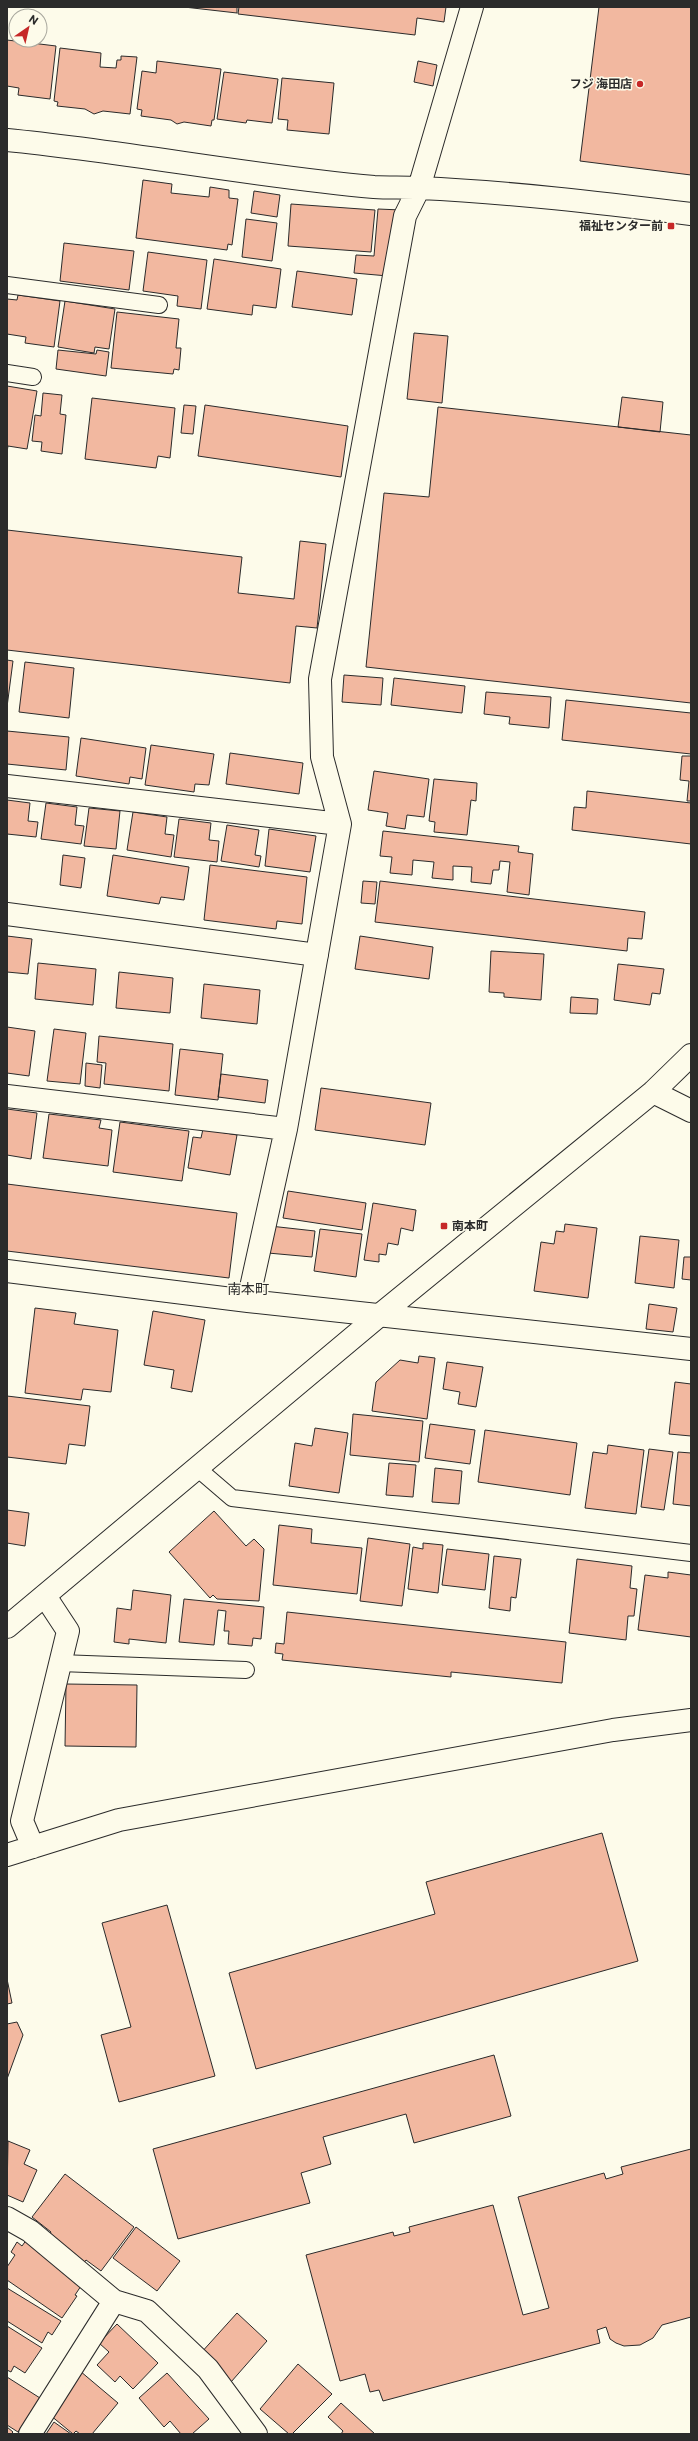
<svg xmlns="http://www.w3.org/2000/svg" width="698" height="2441" viewBox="0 0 698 2441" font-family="Commissioner,'Noto Sans JP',sans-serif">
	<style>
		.building { fill: #f2b8a0; stroke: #2b2b2b }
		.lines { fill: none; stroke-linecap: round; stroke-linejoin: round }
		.service-casing { stroke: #2b2b2b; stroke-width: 18 }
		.minor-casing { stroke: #2b2b2b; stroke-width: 24 }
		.tertiary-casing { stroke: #2b2b2b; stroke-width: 24 }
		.service { stroke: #fdfbea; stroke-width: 16 }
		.minor { stroke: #fdfbea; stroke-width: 22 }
		.tertiary { stroke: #fdfbea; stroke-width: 22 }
		.poi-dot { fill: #c62828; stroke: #fdfbea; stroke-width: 1.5 }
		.labels { text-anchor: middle; stroke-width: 3; stroke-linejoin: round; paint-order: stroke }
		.poi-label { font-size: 12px; font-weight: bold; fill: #2b2b2b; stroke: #fdfbea; text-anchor: end }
		.quarter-label { font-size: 14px; fill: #2b2b2b; stroke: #fdfbea }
	</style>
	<rect width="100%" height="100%" fill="#fdfbea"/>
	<path class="building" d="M184,7h53v6z
		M239,7h207l-2,15 -27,-4 -2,17 -177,-21z
		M599,7h92v168l-111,-14z
		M7,40l49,6 -6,53 -32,-4 1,-7 -12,-2z
		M60,48l41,5 -1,14 16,1 1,-8h4v-4l16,1 -7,57 -27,-3 -9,3 -9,-5 -28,-3 1,-4 -4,-1z
		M157,61l64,8 -7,51h-2l-1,6 -27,-4 -7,2 -6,-4 -30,-4 1,-6 -5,-1 5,-38 14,2z
		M418,61l19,4 -4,21 -19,-4z
		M224,72l54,7 -6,44 -25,-3 -1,3 -29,-4z
		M282,78l52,5 -5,51 -42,-4 1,-10 -10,-1z
		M143,180l29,4 -1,9 38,4 1,-10 19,3v8l9,1 -6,46 -4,-1 -1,6 -91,-12z
		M254,191l26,4 -3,22 -26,-4z
		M291,204l84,6 -4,42 -83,-6z
		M378,209l23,1 -13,66 -34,-3 2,-18 18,1z
		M246,219l31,4 -5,38 -30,-4z
		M64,243l70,8 -5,39 -69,-9z
		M148,252l59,8 -6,49 -24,-3 1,-10 -35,-5z
		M214,259l67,10 -5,39 -23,-3 -1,10 -45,-6z
		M297,271l60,8 -5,36 -60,-8z
		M18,295l42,6 -6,46 -29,-4 1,-6 -19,-3v-35l10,1z
		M65,301l50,8 -6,40 -14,-2 -1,6 -36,-6z
		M117,312l62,7 -3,29h5l-2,22 -5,-1 -1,5 -62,-6z
		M414,333l34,3 -6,67 -35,-4z
		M58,350l38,4 1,-4 12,2 -3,24 -50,-7z
		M7,386l30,5 -10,58 -19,-3 -1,6z
		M43,393l19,2 -2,19 6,1 -4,39 -21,-3 1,-9 -10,-1 3,-26 6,1z
		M622,397l41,5 -3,30 -42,-5z
		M92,398l83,10 -5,50 -12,-2 -2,12 -71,-9z
		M184,405l12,1 -3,28 -12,-1z
		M205,405l143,21 -7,51 -143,-21z
		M438,407l253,28v268l-325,-36 18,-174 45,4z
		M7,530l235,27 -4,36 56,6 6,-58 26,3 -9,84 -21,-2 -6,57 -283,-33z
		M7,660l6,1 -6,46z
		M25,662l49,6 -5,50 -50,-6z
		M344,675l39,3 -2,27 -39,-3z
		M394,678l71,8 -3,27 -71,-8z
		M486,692l65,5 -2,31 -40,-4 1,-7 -26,-3z
		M566,700l125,13v41l-129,-14z
		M7,731l62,6 -3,33 -59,-6z
		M81,738l65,10 -4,31 -12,-2 -1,7 -53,-8z
		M151,745l63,9 -5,31 -14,-1 -1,8 -49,-7z
		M230,753l73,10 -4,31 -73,-10z
		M682,756h9v45h-4l2,-20 -9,-1z
		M374,771l55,8 -5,38 -17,-2 -2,14 -19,-3 2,-13 -20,-3z
		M434,779l43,4 -1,18 -5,-1 -4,35 -33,-3 1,-10 -6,-1z
		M587,791l104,12v41l-119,-14 2,-23 12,1z
		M7,800l23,3 -2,18 10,1 -2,15 -29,-3z
		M46,803l31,4 -2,18 9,1 -3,18 -40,-5z
		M89,808l31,3 -4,38 -32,-3z
		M133,812l34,5 -2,17 9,1 -3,22 -44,-7z
		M179,819l32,4 -2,17 10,1 -2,21 -43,-5z
		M227,825l32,5 -4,25 6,1 -2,11 -38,-6z
		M269,829l47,7 -6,36 -45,-6z
		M383,831l136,15 -1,6 15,2 -4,41 -22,-3 3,-30 -10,-1 -1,9h-6l-2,14 -20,-2 1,-15 -19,-1v14l-21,-2 2,-16 -21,-2 -1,15 -22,-2 2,-16 -12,-1z
		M63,855l22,3 -4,30 -21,-3z
		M113,855l76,12 -5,33 -23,-3 -2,7 -52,-8z
		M210,865l97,12 -5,47 -25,-3 -1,8 -72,-9z
		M363,881l14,1 -2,22 -14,-1z
		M380,881l265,31 -3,27 -14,-1 -1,13 -252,-29z
		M7,936l25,3 -4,35 -21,-2z
		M360,936l73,11 -4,32 -74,-10z
		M491,951l53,3 -3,46 -37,-3v-4l-15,-1z
		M38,963l58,6 -3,36 -58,-6z
		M618,964l46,5 -4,25 -8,-1 -2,12 -36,-5z
		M119,972l54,6 -3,35 -54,-5z
		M204,984l56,6 -3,34 -56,-6z
		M571,997l27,2 -1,15 -27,-1z
		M7,1027l28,4 -6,45 -22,-3z
		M54,1029l32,4 -6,51 -33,-3z
		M99,1036l74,8 -4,47 -65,-7 2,-21 -9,-1z
		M180,1049l43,5 -5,46 -43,-5z
		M86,1063l16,2 -2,23 -15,-2z
		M221,1074l47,6 -3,23 -47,-6z
		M321,1088l110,15 -6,42 -110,-15z
		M7,1109l30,4 -6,46 -24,-4z
		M49,1114l52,6 -2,8 13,2 -4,36 -65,-8z
		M120,1122l69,9 -7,50 -69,-9z
		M203,1129l34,6 -7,40 -42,-7 5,-31 8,1z
		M7,1184l230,29 -8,65 -222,-27z
		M288,1191l78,12 -4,27 -79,-12z
		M373,1203l43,7 -3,21 -12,-3 -3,17 -10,-2 -2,12 -7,-1v8l-15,-2z
		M565,1224l32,4 -9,70 -54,-7 7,-49 13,2 2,-13 8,1z
		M270,1226l45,5 -3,26 -44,-4z
		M320,1229l42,5 -6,43 -42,-6z
		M640,1236l39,4 -5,48 -39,-5z
		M684,1257h7v23l-9,-1z
		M649,1304l28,4 -4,24 -27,-3z
		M35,1308l41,5 -2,11 44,6 -7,62 -28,-3 -2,11 -56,-7z
		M153,1311l52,9 -13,72 -21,-4 3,-18 -30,-5z
		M419,1356l16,2 -8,61 -55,-8 4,-29 24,-22 18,3z
		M447,1362l36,5 -7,40 -18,-3 2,-12 -17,-3z
		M675,1382l16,2v52l-22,-2z
		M7,1396l83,10 -5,40 -16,-2 -3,20 -59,-7z
		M353,1414l70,7 -4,41 -69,-7z
		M430,1424l45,6 -5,34 -45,-6z
		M315,1428l33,5 -9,60 -50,-7 6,-43 17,3z
		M485,1430l92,13 -7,52 -92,-13z
		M608,1445l36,5 -8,64 -51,-6 8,-56 14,2z
		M649,1449l24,3 -9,58 -23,-3z
		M678,1452l13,1v53l-18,-2z
		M389,1463l27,2 -3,32 -27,-2z
		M435,1468l27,3 -3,33 -27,-2z
		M7,1510l22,3 -4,33 -18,-3z
		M214,1511l32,35 8,-7 10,10 -5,52 -42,-2 -4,-4 -3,3 -41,-46z
		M279,1525l33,4 -1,14 51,5 -5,46 -84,-9z
		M368,1538l42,6 -8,62 -42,-5z
		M423,1543l20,2 -5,48 -30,-4 5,-42 10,2z
		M447,1549l42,5 -4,36 -43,-5z
		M494,1556l27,3 -5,39 -5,-1 -1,14 -21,-3z
		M577,1559l55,7 -2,22 7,1 -3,27h-6l-2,24 -57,-7z
		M668,1572l23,3v62l-53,-7 7,-55 23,3z
		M133,1590l38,5 -5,48 -37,-4v5l-15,-2 3,-34 14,2z
		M184,1599l80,8 -3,32 -8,-1 -1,8 -24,-2 1,-13h-5l2,-20 -8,-1 -4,35 -35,-3z
		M287,1612l279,30 -4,41 -111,-11v5l-169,-17 1,-6 -8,-1 1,-10 8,1z
		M66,1684l71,1 -1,62 -71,-1z
		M602,1833l36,128 -382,108 -27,-96 206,-59 -9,-32z
		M167,1905l48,171 -96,26 -18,-67 30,-8 -29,-104z
		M7,1979l5,24 -5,1z
		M17,2022l6,13 -16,44v-55z
		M494,2055l17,61 -97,27 -8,-29 -83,23 8,27 -30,9 9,30 -132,36 -25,-90z
		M8,2141l22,9 -6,14 13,6 -14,32 -16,-7z
		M691,2149v168l-29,8 -9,13 -13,7 -16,1 -8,-3 -6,-4 -4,-12 -9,3 3,13 -217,58 -4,-11 -9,2 -5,-18 -25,7 -34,-126 87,-23 1,4 16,-4 -1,-5 84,-22 30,110 26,-7 -31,-111 86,-24 2,6 17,-5 -2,-7z
		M65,2174l69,53 -33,44 -15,-11 -3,4 -35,-27 3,-5 -19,-15z
		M136,2227l44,34 -23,30 -44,-33z
		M27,2239l54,47 -6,9 2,1 -15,22 -55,-38v-13l8,-12 -4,-3 6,-10 5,4z
		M7,2288l54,33 -9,14 -4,-3 -6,11 -35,-22z
		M237,2313l30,28 -36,41 -31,-28z
		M117,2324l41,39 -25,26 -13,-13 -5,6 -18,-17 12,-13 -10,-9z
		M7,2326l35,22 -17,25 -11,-7 -3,6 -4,-2z
		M298,2364l34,30 -40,40h-3l-29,-25z
		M80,2371l38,32 -26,31h-12l-4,-3 -3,3 -23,-19z
		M167,2373l42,46 -17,15h-11l-11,-13 -6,6 -25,-29z
		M7,2377l33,21 -22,34 -11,-7z
		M341,2403l34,31h-34l2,-3 -15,-14z
		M54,2422l17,12h-25z
		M7,2427l6,5 -2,2h-4z"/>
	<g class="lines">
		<g class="service-casing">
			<path id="service" d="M7,285l152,20
				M7,373l26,4
				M197,1468l35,30 459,55
				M60,1663l186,7"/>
		</g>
		<g class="minor-casing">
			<path id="minor" d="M7,140c123,12 244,36 367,47 15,1 30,0 45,1 91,4 182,15 272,26
				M7,786l333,38
				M7,914l310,41
				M7,1096l279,33
				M7,1271l241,30 443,48
				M248,1301l38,-172 54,-305 -18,-67 -2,-78 85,-463 14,-28 53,-181
				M33,1847l-11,-26 46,-190 -23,-35
				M7,1855l112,-35 494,-90 78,-10
				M7,2218l23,13 84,70 33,10 61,58 48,65
				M30,2434l84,-133"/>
		</g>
		<g class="tertiary-casing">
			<path id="tertiary" d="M653,1092l38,19
				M7,1627l374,-313 272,-222 38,-37"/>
		</g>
		<use href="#service" class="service"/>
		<use href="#minor" class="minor"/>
		<use href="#tertiary" class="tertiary"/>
	</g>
	<g class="poi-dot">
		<circle cx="640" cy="84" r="4"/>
		<rect x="667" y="222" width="8" height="8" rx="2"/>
		<rect x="440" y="1222" width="8" height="8" rx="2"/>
	</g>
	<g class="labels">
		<g class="poi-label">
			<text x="632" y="88">フジ 海田店</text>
			<text x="663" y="230">福祉センター前</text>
			<text x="452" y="1230" text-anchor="start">南本町</text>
		</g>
		<g class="quarter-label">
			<text x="248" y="1294">南本町</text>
		</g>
	</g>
	<rect width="698" height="2441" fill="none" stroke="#2b2b2b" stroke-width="16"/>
	<g transform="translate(28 28) rotate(34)"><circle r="19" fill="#fdfbea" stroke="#a9a89e"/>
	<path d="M0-3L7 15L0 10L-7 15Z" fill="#c62828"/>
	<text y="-6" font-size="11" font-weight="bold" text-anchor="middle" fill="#2b2b2b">N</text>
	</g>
</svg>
